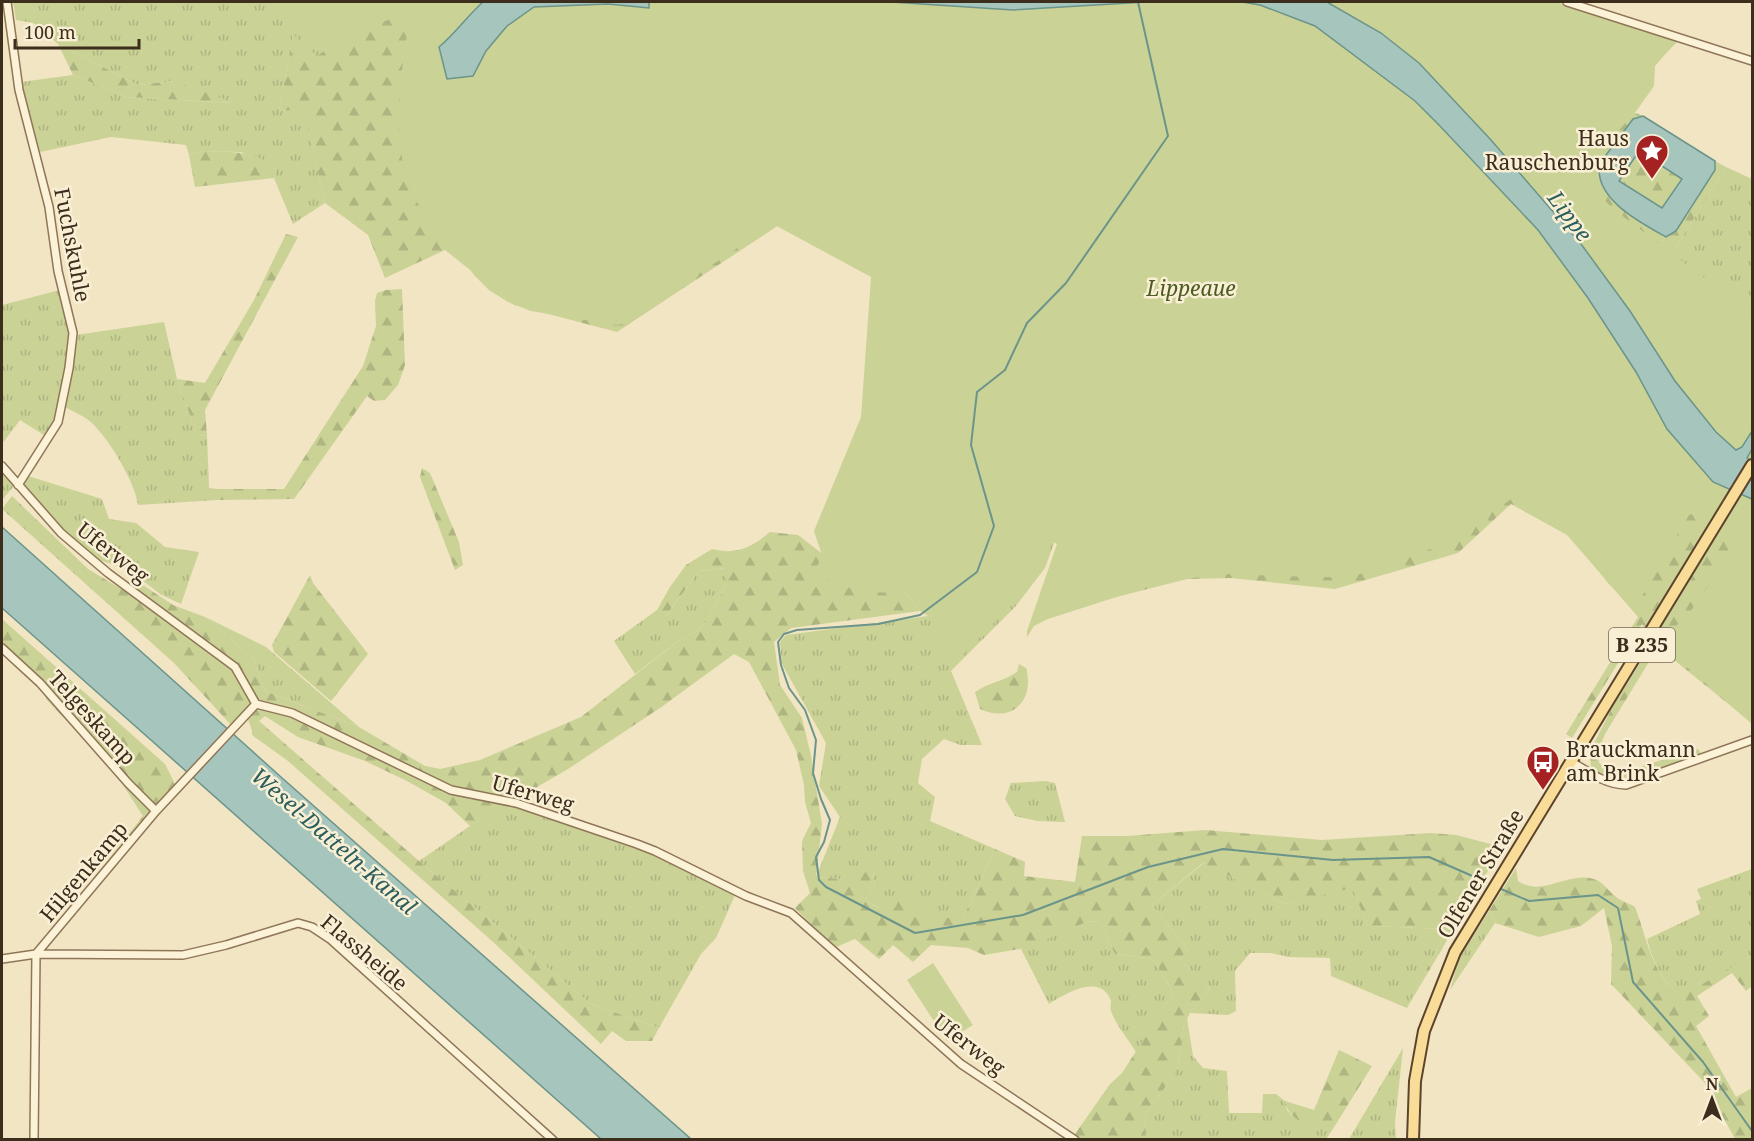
<svg xmlns="http://www.w3.org/2000/svg" width="1754" height="1141" viewBox="0 0 1754 1141" font-family="'Noto Serif',serif">
	<style>
		.grass { fill: url(#grass-tufts) }
		.forest { fill: url(#forest-firs) }
		.park { fill: #cad296 }
		.water { fill: #a6c5bc; stroke: #6b948b; stroke-width: 1.5; fill-rule: evenodd }
		.lines { fill: none; stroke-linecap: round; stroke-linejoin: round }
		.stream { stroke: #6b948b; stroke-width: 2 }
		.minor-casing { stroke: #8f7658; stroke-width: 10 }
		.primary-casing { stroke: #5c432c; stroke-width: 14 }
		.minor { stroke: #fcf2d8; stroke-width: 7 }
		.primary { stroke: #f8dc98; stroke-width: 10 }
		.labels { text-anchor: middle; stroke-width: 5; stroke-linejoin: round; paint-order: stroke }
		.shield { fill: #f9efd4; stroke: #756754; stroke-width: 1.5 }
		.shield-label { font-size: 20px; font-weight: bold; fill: #3d2d1d }
		.poi-label { font-size: 21px; fill: #3d2d1d; stroke: #f9efd4; text-anchor: end }
		.street-label { font-size: 21px; fill: #3d2d1d; stroke: #f9efd4 }
		.park-label { font-size: 21px; font-style: italic; fill: #4c5c22; stroke: #f9efd4 }
		.water-label { font-size: 22px; font-style: italic; fill: #2b5e5c; stroke: #f9efd4 }
	</style>
	<defs>
		<pattern id="grass-tufts" width="24" height="20" patternUnits="userSpaceOnUse" patternTransform="scale(1.5)"><rect width="24" height="20" fill="#cad296"/><path d="M3 7l-1-3M5 7V3M7 7l1-3M15 17l-1-3M17 17v-4M19 17l1-3" fill="none" stroke="#aeb581"/></pattern>
		<pattern id="forest-firs" width="22" height="20" patternUnits="userSpaceOnUse" patternTransform="scale(1.5)"><rect width="22" height="20" fill="#cad296"/><path d="M5 1l3.5 6h-7zM16 11l3.5 6h-7z" fill="#aeb581"/></pattern>
	</defs>
	<rect width="100%" height="100%" fill="#f2e5c3"/>
	<path class="grass" d="M13,2h336l10,24 -42,31 -24,-22 -14,76 25,-3 21,95 -32,21 -19,-46 2,-10 -35,-16 -38,-1 -14,4 -3,-10 -75,-8 -71,15 -19,-70 52,-7 54,22 105,6 -58,-22 -36,4 -80,-41 -25,-21 -17,-3z
		M1577,8l101,33 -25,25 -23,42 43,144 53,-85 26,12v242l-238,-317 61,-89z
		M60,290l11,44 -15,86 -9,17 -27,-17 -18,24v-139z
		M164,322l13,57 20,56 10,1 2,52 8,1v11l-79,5c-3,-23 -28,-64 -45,-81 -7,-7 -19,-12 -28,-17l11,-72z
		M2,472l12,14 -12,14z
		M28,476l74,23 7,20 27,4 29,24 34,5 -18,52 -21,-10 -31,-24 -32,-11 -34,-27 -41,-47z
		M1052,542l2,1 -9,25 -30,39 -64,64 31,74h-22l-16,-6 -22,20 -4,24 17,14 -5,24 65,28 -32,69h-30l-33,-18 -20,8 -15,-7 10,-15 -2,-15 -11,-3 -22,11 -24,-2 24,-60 -21,-31 7,-43 -44,-79 -2,-22 6,-7 142,-19 -8,-5 -22,-28z
		M727,568v16l-25,44 -25,14 -42,32 -21,-33 43,-31 9,6 33,-45z
		M205,617l61,30 93,80 -94,-36 -12,-33z
		M1046,781l9,2 10,39 -28,-1 -22,-5 -10,-17 6,-16z
		M507,804c81,25 154,48 228,91l-19,43 -15,16 -42,74 -68,-24 -172,-143 51,-35z
		M1204,863l81,41 67,-17 16,39 79,3 -40,79 -76,-32 -1,-18 -42,-1 -17,-4h-21l-15,18 1,40 -8,4 -38,-2 20,-24 -30,-30 8,-9 -36,-45z
		M1752,869v86l-69,42c-21,-14 -30,-35 -36,-58l53,-25 -4,-13 5,-2 -4,-10z
		M1489,911l6,12 -45,67 9,-31z
		M1100,921l15,33 39,5 19,35 -37,58c-8,-13 -20,-27 -25,-41 -1,-3 0,-7 0,-10 -10,-29 -46,-7 -62,3l-28,-55 66,-27z
		M1187,1018l6,38 10,12 24,3 2,42h33l1,-19h13l9,7 2,9 5,6 41,13 -7,10h-180l-1,-25 32,-43 7,-46z
		M1403,1048l-8,74 1,17h-47z"/>
	<path class="forest" d="M400,13l382,210 -165,109 -103,-27 -69,-55 -60,28 -17,-43 -43,-32 -21,-94 -25,2 14,-77 24,22 42,-30z
		M58,44l80,41 36,-4 61,22 -108,-6 -54,-22z
		M1631,111l12,5 -10,3 -33,44 -2,9 68,65 49,-67v-9l11,6 -53,85c-35,-18 -88,-44 -80,-91z
		M203,151c26,1 52,-1 73,17l-2,10 -79,9 -6,-32z
		M1639,151l44,28 -21,29 -43,-27z
		M286,234l12,3 -93,173 2,26 -10,-1 -20,-56 28,4 49,-83z
		M402,289l3,76 -7,20 -13,15 -11,1 -7,-5 -73,103 -77,1v-11h67l79,-123 13,-40 -1,-25 2,-8 9,-3z
		M1377,455l312,60 24,-33 39,17v224l-94,-76 -53,87 -8,20 2,9 21,10 78,-24 4,6 -75,27 -21,-5 -15,-8 -1,-18 22,-43 41,-66 -11,-18 -70,114 -6,-4 72,-117 -71,-82 -56,-31 -53,49 -123,36 -104,-11 -44,1 -106,27z
		M422,468l8,5 29,69 4,23 -8,5 -35,-93z
		M12,496l76,73 40,24 9,-12 36,24 32,12 48,41 12,33 94,36 66,39 15,3 40,-9 101,-43 96,-75 25,-14 25,-44 -1,-16 -27,3 -34,46 -8,-7 13,-23 16,-22 26,-16c25,6 39,-1 58,-17l28,3 30,23 70,25 22,28 -129,17 -17,14 6,43 22,33 9,38 11,68 -6,53 24,2 21,-12 12,4 2,15 -10,15 14,7 21,-9 33,19h30l32,-69 30,13 -1,14 51,6 7,-46h45l78,-6 117,10 108,-7 26,2 46,12 -95,161 40,-79 -79,-3 -16,-38 -67,16 -82,-41 -51,42 36,45 -8,9 30,30 -20,24 -6,12 -7,46 -32,43 1,25h-65l-6,-5 35,-50 12,-11 51,-79 -19,-35 -39,-5 -15,-33 -13,1 -61,26 -42,7 -16,-7 -37,-3 -18,17 -20,-17 -14,14 -24,-20 -21,9 -39,-40 15,-15 -7,-22 -1,-30 9,-18 -6,-21 -1,-17 -8,-35 -47,-88 -15,-8 -74,54 -92,61 -98,57 -24,-23 -39,-22 -42,-20 -67,-24 -33,-21 -6,5 160,140 172,143 68,24 -7,13h-26l-14,-10 -11,13 -109,-103 -204,-180 -36,-26v-4l-4,-12 10,-10 12,2 -12,-12 -26,27 -58,-63 -172,-154z
		M310,575l3,8 55,71 -37,47 -57,-49 -2,-7z
		M2,619l163,145 12,24 -103,118 -2,-1 71,-89 -29,-45 -68,-72 -6,-16 -38,-35z
		M1019,664l7,4c9,32 -14,56 -46,41l-5,-17c13,-9 29,-11 42,-20z
		M1516,868l2,13c23,16 46,-7 71,-3 14,2 16,10 26,18 5,5 14,7 20,11 12,31 17,70 47,89l70,-41v31l-6,5 -14,-18 -35,23 12,20 -13,10 40,71 16,-9v51h-17l-31,-57 -93,-98 1,-38 -8,-38 -23,18 -42,11 -44,-14 -6,-12z
		M1339,1050l33,16 -39,63c-21,-5 -43,-4 -48,-28l29,9z"/>
	<path class="park" d="M275,2h1283l12,6 106,34 -21,24 -1,20 -17,24 -45,50c0,20 6,34 20,48l140,106v410l-94,-82 30,-27 48,-70c-5,-24 -23,-36 -47,-30l-48,83 -10,8 -23,-23 -30,-39 -25,-24 -34,-26 -59,39 -32,17 -55,21 -27,6h-37l-81,-3 -62,7 -118,38 -14,7 -7,11v-6l30,-87 -4,-2 -22,42 -75,78 -8,2 -30,-76c-38,10 -69,3 -104,-14l8,-19 -8,-24 47,-114 10,-140 -98,-53 -149,100 -7,1 -86,-14 -23,-9 -19,-12 -15,-15 -22,-30 -14,-6c-7,-19 -22,-34 -29,-53 -17,-50 -9,-107 -1,-158l-7,-6 -8,-4 -18,7 -49,25c-4,0 -6,0 -9,-1 -12,-5 -38,-36 -42,-47z
		M933,963l40,62 -26,16 -40,-61z"/>
	<path class="water" d="M483,2h166v6l-41,-4 -74,3 -27,19 -21,25 -13,25 -26,3 -8,-32c17,-14 28,-31 44,-45z
		M891,2h255l-133,8z
		M1242,2h85l54,31 38,30 72,77 90,104 49,67 45,70 41,51 20,18 6,-3 10,-16v18l-5,9 5,3v38l-39,-17 -46,-53 -31,-57 -48,-74 -50,-68 -99,-105 -24,-24 -100,-75 -55,-21z
		M1643,116l72,45v9l-39,61 -10,6c-25,-14 -74,-39 -66,-74l33,-44zM1639,151l43,28 -20,29 -43,-27z
		M2,527l279,250 410,362h-90l-599,-531z"/>
	<g class="lines">
		<path class="stream" d="M1138,2l30,134 -102,147 -39,40 -22,47 -28,22 -6,53 23,81 -17,46 -57,43 -42,9 -81,6 -13,4 -6,8 3,23 8,23 16,22 11,30 -3,33 8,26 9,21 -6,22 -8,15 3,23 7,7 89,46 108,-18 125,-48 75,-18 110,11 96,-3 57,25
			M1501,889l28,12 69,-6 20,13 15,74 70,80 49,69"/>
		<g class="minor-casing">
			<path id="minor" d="M7,2l12,88 30,117 9,64 15,62 -4,35 -11,54 -40,63
				M1567,2l185,59
				M2,466l59,67 47,40 127,94 21,37 36,9 159,77 65,13 121,41 18,7 91,45 45,17 170,151 114,76
				M2,648l38,35 88,100 28,28
				M1572,762c18,11 33,22 54,23l126,-45
				M36,954l120,-143 100,-107
				M2,959l34,-5 147,1 43,-10 72,-22 14,4 18,12 223,201
				M34,1140l2,-186"/>
		</g>
		<g class="primary-casing">
			<path id="primary" d="M1413,1140l2,-59 9,-50 31,-79 297,-487"/>
		</g>
		<use href="#minor" class="minor"/>
		<use href="#primary" class="primary"/>
	</g>
	<defs>
		<g id="sight-pin" transform="scale(1.725)"><path d="M0 17L-7.5 6A9.5 9.5 0 1 1 7.5 6Z" fill="#a42322" stroke="#f9efd4"/><path d="M0-6L1.8-2.2L6-1.7L2.9 1.2L3.7 5.4L0 3.3L-3.7 5.4L-2.9 1.2L-6-1.7L-1.8-2.2Z" fill="#fff"/></g>
		<g id="bus-pin" transform="scale(1.725)"><path d="M0 17L-7.5 6A9.5 9.5 0 1 1 7.5 6Z" fill="#a42322" stroke="#f9efd4"/><path d="M-5-6H5V4H4V6H2V4H-2V6H-4V4H-5ZM-3.5-4V0h7V-4ZM-3.5 1.2v1.5H-2V1.2ZM2 1.2v1.5H3.5V1.2Z" fill="#fff"/></g>
	</defs>
	<g fill-rule="evenodd">
		<use href="#sight-pin" x="1652" y="151"/>
		<use href="#bus-pin" x="1543" y="762"/>
	</g>
	<g class="labels">
		<rect class="shield" x="1609" y="628" width="66" height="34" rx="4.5"/>
		<g class="shield-label">
			<text x="1642" y="652">B 235</text>
		</g>
		<g class="poi-label">
			<text x="1629" y="146">Haus<tspan x="1629" dy="24">Rauschenburg</tspan></text>
			<text x="1566" y="757" text-anchor="start">Brauckmann<tspan x="1566" dy="24">am Brink</tspan></text>
		</g>
		<g class="street-label">
			<text transform="translate(72 245) rotate(79)" y="7">Fuchskuhle</text>
			<text transform="translate(113 553) rotate(38)" y="7">Uferweg</text>
			<text transform="translate(92 718) rotate(48)" y="7">Telgeskamp</text>
			<text transform="translate(533 794) rotate(16)" y="7">Uferweg</text>
			<text transform="translate(84 872) rotate(-50)" y="7">Hilgenkamp</text>
			<text transform="translate(1481 874) rotate(-59)" y="7">Olfener Straße</text>
			<text transform="translate(364 953) rotate(40)" y="7">Flassheide</text>
			<text transform="translate(969 1045) rotate(38)" y="7">Uferweg</text>
		</g>
		<g class="park-label">
			<text x="1191" y="296">Lippeaue</text>
		</g>
		<g class="water-label">
			<text transform="translate(1570 216) rotate(53)" y="8">Lippe</text>
			<text transform="translate(334 841) rotate(41)" y="8">Wesel-Datteln-Kanal</text>
		</g>
	</g>
	<rect width="1754" height="1141" fill="none" stroke="#3d2d1d" stroke-width="6"/>
	<g transform="translate(1712 1099)" stroke="#f9efd4" stroke-width="4.5" paint-order="stroke">
	<path d="M0-4.5L10 22L0 15L-10 22Z" fill="#3d2d1d"/>
	<text y="-9" font-size="16" font-weight="bold" text-anchor="middle" fill="#3d2d1d">N</text>
	</g>
	<path d="M15 39v9h124v-9" fill="none" stroke="#3d2d1d" stroke-width="3"/>
	<text x="24" y="39" font-size="18" fill="#3d2d1d" stroke="#f9efd4" stroke-width="4.5" paint-order="stroke">100 m</text>
</svg>
